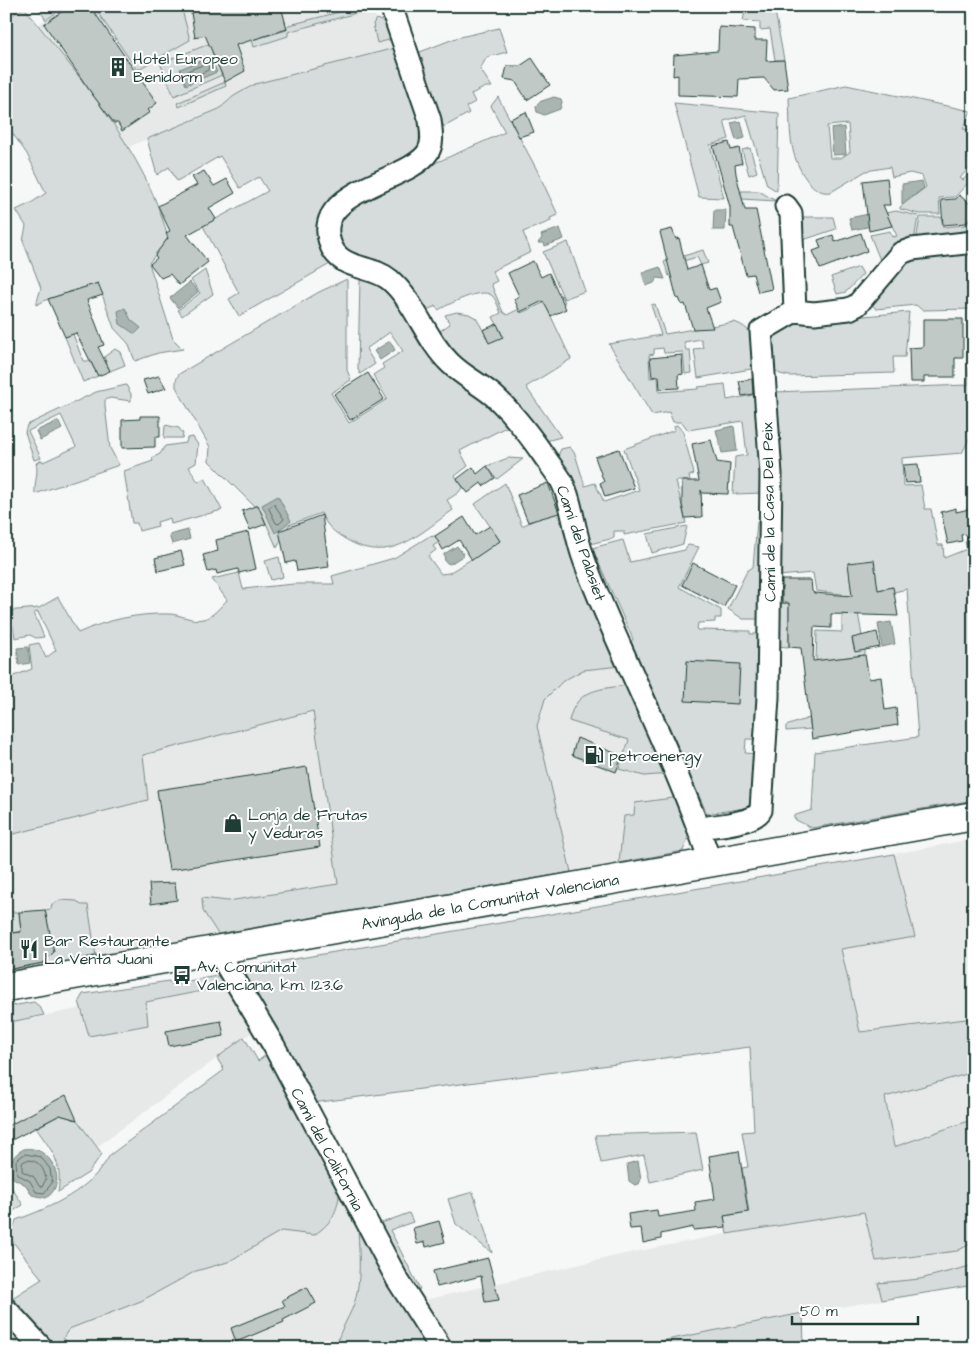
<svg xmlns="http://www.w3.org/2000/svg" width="980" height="1354" viewBox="0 0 980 1354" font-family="'Architects Daughter',sans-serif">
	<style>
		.built { fill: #e6e9e8 }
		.green { fill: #d6dcdb; stroke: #7a8c88; fill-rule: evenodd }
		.water { fill: #aab5b1; stroke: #72857f }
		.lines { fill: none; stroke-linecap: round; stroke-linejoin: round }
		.shore { stroke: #576d66; stroke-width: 1 }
		.building { fill: #c0c9c6; stroke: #1f3d34 }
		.minor-casing { stroke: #1f3d34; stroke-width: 25 }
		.major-casing { stroke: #1f3d34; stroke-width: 31 }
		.minor { stroke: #fff; stroke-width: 21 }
		.major { stroke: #fff; stroke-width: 28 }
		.labels { text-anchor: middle; stroke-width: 4; stroke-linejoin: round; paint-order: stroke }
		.poi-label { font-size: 16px; fill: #1f3d34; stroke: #fff; text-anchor: start }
		.street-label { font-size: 16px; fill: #1f3d34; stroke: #fff }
	</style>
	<rect width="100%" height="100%" fill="#f6f7f7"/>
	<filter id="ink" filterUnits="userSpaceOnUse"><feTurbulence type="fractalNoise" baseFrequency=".02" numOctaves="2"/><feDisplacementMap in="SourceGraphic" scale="10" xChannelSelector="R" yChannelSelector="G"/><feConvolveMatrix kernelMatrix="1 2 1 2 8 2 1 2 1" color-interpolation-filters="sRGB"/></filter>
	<g filter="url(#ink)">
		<path class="built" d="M65,6h307l4,13 12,4 7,25 -140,36 -21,12 -15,13 -91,38 -90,-122z
			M594,610l77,164 17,67 -5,10 -8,2 -172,31 -64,-243z
			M314,711l25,173 -111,17 -25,-3v13l15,23 -212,39v-137l142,-36 -5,-45z
			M967,840l7,32v146l-114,14 -19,-83 74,-12 -21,-83z
			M227,986l24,47 -154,114 -20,-27 -11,-25 -60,32v-104l139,-27 1,6z
			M974,1072v213l-171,28 -177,35h-179l-31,-46 213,-49 122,-24 142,-82 -8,-50z
			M340,1185l18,36 14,127h-323l-13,-11 129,-62z"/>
		<path class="green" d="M37,6h28l-19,14z
			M108,6h73l9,34 -53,30 -39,-57z
			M746,6h28l10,54h-9l-5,-31 -10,1v-8l-17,-1z
			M24,7c53,68 123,146 144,231l-19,25 24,76 10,10 -25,4 -23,8 -7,-18 -14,-15 -16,-45 -50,16 -12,6 5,-17 -18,-47 3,-15 -10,-16 15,-7 15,-10 -19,-39 -21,-30v-104z
			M358,7l2,5 -72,20v4l-34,11 -2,-7 35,-10 -1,-4z
			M376,19l12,4 5,16 -16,4 -4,-19z
			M499,28l8,24 -20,5 -7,12 12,18h-6l-15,7 4,8 -9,5 3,6 -25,14 -29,-73 41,-16z
			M222,39l-10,13 10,23 -48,21 -14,-33z
			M395,48c9,25 38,78 22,102 -8,14 -48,28 -63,35l-29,71 5,8 -91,52 -10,-17 10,-6 -36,-67 65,-35 -9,-14 -19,11 -20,-32 -43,25 -8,-14 -12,8 -10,-36 72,-30 15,-13 21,-12z
			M225,82l1,4 -47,21 -2,-4z
			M846,85l125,26 -8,18 11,1v23l-6,5 5,6 -13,14 3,2 11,-12v22l-7,-6 -12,13 -16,1 1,16h-21l-19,-5v-2l26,-20 -4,-11 -12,-3 -18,4 -2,-10 -24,4 -35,21c-20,4 -34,-25 -38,-42 -4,-16 -3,-36 -4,-52zM848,124l2,28 -9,6h-11l-3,-32z
			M498,97l39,73 21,45 -8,3 1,3 -28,11 8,20 -39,19 5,10 -6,3 12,28 4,3 12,-6 2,4 40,-18 4,7 -17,8 23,49 -45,28 35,50 -15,4 -91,-84 -18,-24 13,-9 -5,-9 12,-3 12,2 7,4 7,12 20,6 -10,-19 8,-4c-3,-6 -5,-15 -10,-18 -10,-8 -43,10 -53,15l-2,-4 -7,3 -8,-4c-17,-12 -77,-48 -83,-65 -2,-7 -2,-17 2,-23 15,-23 134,-70 165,-85l-14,-26z
			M674,103l105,10 -2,78 -10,-6 -21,-70 -22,6 5,18 -19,6 14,53 -25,-1z
			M750,148l7,24 -8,3 -7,-25z
			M741,191h18l17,10 -35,-2z
			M896,211l22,5 -4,25 -32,24 -12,-30 20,-4 2,6 5,-1 -11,-23z
			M799,217h34l3,12 -39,13z
			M920,217h21l2,10 23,-2 4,-5 4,3v13l-58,5z
			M568,242l17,49 -21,8 -21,-47z
			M703,250l5,13 -7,2 -4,-8 -27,8 4,10 -5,1 -5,-14z
			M974,250v59l-52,1 -6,-5 -40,4 -8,-9 37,-40z
			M859,267l4,7 -17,18 -9,2 -6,-17z
			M205,270l8,24 -31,22 -4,-6 22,-17 -9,-13z
			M347,279v91l4,10 -20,13 18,30 38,-24 -14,-24 11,-7 -2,-4 21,-13 -13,-19 -24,17 9,15 -15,10 -2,-5 2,-89 24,7 124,139 -48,25 8,15 -13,10 8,11 -5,6 -11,7 6,10c-34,24 -63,55 -106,30 -12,-7 -21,-14 -26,-27l-32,12 -12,23 -15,-34 -53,-53 1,-14 -34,-60v-7l3,-6 140,-82z
			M655,304l10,30 69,-12c23,7 21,26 23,46l-59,10 -4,-29 9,-1 -2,-9 -17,3 2,8h4l2,23 -7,1 -2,-22 -19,1 -1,-5 -9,1v5l-5,1 1,23 8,-1 1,15 39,-3v-2l27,-3 2,16 31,-6 6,99 -31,1 2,-37 12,-2 -4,-34 -55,9 -6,-8h-9l-4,-10 -17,3 -43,-71 52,-9 -10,-30z
			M909,312l-4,45h-12l1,16 -105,3 -9,-2 -9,-6 -1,-34 15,-11z
			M73,334l10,27h7l8,15 -15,6 -18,-45z
			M115,349l5,3 5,13 -15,6 -6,-14z
			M969,368h5v61l-12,24 -60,5 1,28 18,-1 4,24h6l7,36h5l1,13 23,-9 -2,-7 9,-1v259l-162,28 -16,-8 -3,-4 19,-6 3,-58 103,-15 -11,-148 -13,3 -2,-5 -37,8 7,41 -10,3 2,10 11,-2v8l-49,6 1,-30 25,1v-38l-26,-3 -3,-18 -35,3 -4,-184 194,-7z
			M126,385l5,9v7l-21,-3 -5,2v6l5,42 9,17 -84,29c-1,-12 4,-21 1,-31l6,-3 1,2 33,-15 -15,-32 -33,16 13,27 -7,2 -9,-28 2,-7 69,-33z
			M165,425l14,3 4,6 -1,4h-18z
			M677,425l6,7 11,42 -5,2 1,5h-14l10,42 -62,12v-4h-10v7l-24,6 -18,-58 -15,-28 4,-9 9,-2 5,7 10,32 10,-3 9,19 35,-12 -15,-41 51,-19 -1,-4z
			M193,437l5,8 -2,18 -7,4 9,15 7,-4 17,32 -51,14 -1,-6 -13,4 1,4 -19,5 -2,-8h-5l-8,-52 29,-10 -1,-3 8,-4 5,-8 21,-3 1,-5z
			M508,458l15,1 -26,20 -10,-13z
			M505,483l17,43 19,-9 16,-4 4,10 5,-2 54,145 -37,4 -20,11 -18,18 -8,27 34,146 -353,62 -15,-23 -1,-13 26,3 110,-17 -25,-173 -170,44 5,45 -142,36v-157l26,-10 -3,-24 10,-2 7,15 10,-8 -18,-38 -4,1 10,24 -8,1 -6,-3 -15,3 -2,-12 -7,1v-16l33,-3 19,-11 20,36c28,-13 60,-20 91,-19 11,0 23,8 34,5 10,-2 17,-12 24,-19l-15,-21 27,-6 4,16 51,-5h40l-2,-8 62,-18 34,-21 7,-1 4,6 -6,4 3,4 -8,6 13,18 8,-1 51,-32 -25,-37z
			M757,522h7l-1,97h-20l-15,-10 19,-38 6,-4z
			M687,526l-4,18 -31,9 -5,-19z
			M623,540l7,22 55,-12 3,-5 11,2 -20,40 42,23v8h-6v4l-17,1 -1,7 53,1v3h9v105h-13l-1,14 13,1 -7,53 -44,7 -76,-172 2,-3 -41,-91z
			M279,557l4,20 -12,3 -6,-19z
			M778,603h11v44l-13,-1z
			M629,685l42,89 -27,2 -25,-7 10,-29 -60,-19c7,-33 32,-32 60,-36z
			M809,718l2,11 -25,2v-5z
			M680,797l10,35 -7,19 -64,12 5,-47 10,-1 1,-12z
			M974,839v33l-7,-32z
			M894,854l21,83 -74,12 19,83 114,-14v54l-89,25 9,50 80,-28v67l-7,4 2,3 5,-1v50l-17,9 -81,10 -12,-49 -137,22 -3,-18 25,-4 -7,-44 6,-1 -6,-35 12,-1 -4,-84 -438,56 -67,-130v-3l4,-3z
			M61,900l16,1 4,4h7l8,52 -90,16v-3l37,-7 10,-11 -8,-42 6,-1 1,-5z
			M6,912h13l2,19 -15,3z
			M217,976l5,1 5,9 -81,16 2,23 -59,11 -10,-35 4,-7 86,-13 2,3z
			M34,1002l6,5 4,8 -38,8v-16z
			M244,1037l14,24 12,-9 70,133c-1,23 -6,37 -26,50l-33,-4 -53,31 -32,9 -55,30 -72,28 -6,9 13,10c-30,0 -48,-27 -67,-48l33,-21 -32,-41 6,-18c36,-13 75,-30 94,-65l114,-85 -7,-12z
			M60,1115l17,5 25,34 -14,19 -30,19c5,-30 -6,-41 -22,-64z
			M696,1132l7,38 -53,12 -6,-27 -43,8 -6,-28z
			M6,1179l17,26 -13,8 -4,6z
			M473,1192l19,61 -36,-29 -8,-25z
			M409,1213l4,9 -23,8 30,59 -4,3 -40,-67z
			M358,1221l75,127h-97c2,-17 16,-33 20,-51 6,-24 2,-52 2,-76z
			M974,1265v20l-92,15 -4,-17 42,-4z
			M803,1313l1,35h-178z
			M18,1333l14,15h-26v-9z"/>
		<path class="water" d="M210,57l7,15 -31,13 -6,-16z
			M554,97l7,2 1,3 -2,7 -16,6 -7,-3 -1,-5 3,-5z
			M741,121l4,17 -9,2 -5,-17z
			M844,127l2,27 -13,1 -2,-26z
			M922,181l2,7 -22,16v-20z
			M714,210h12l-1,20h-12z
			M874,213l3,12 -25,5 -3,-12z
			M560,228l4,11 -19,7 -1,-3h-6l4,-5 -1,-3z
			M660,267l5,12 -8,-1 -3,5 -8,3 -4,-13z
			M190,282l8,10 -20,16 -8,-10z
			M125,308l6,12 10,8 -6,6 -15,-10 -2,-13z
			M390,341l5,9 -15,10 -6,-9z
			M58,421l4,8 -22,11 -4,-9z
			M734,426l3,25 -15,2 -6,-23z
			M278,496l13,25 -16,12 -13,-28z
			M188,530l2,9 -18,5 -3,-9z
			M457,546l7,9 -14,9 -5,-2 -1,-8z
			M891,622l4,22 -13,3 -4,-23z
			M28,647l2,16 -11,2 -2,-17z
			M24,1149c26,-5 46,34 22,49l-14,-3 -6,-10 -13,-7c-6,-14 -1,-23 11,-29z
			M638,1161l3,18 -2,5 -4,1 -6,-4 -2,-17z"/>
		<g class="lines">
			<path class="shore" d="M206,64l3,3 -1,3 -17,8 -3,-2v-5z
				M274,504l10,15 -5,5 -3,-1 -7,-14z
				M25,1154l16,3 9,12 2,14 -8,10 -8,-1 -6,-11 -13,-7 -1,-13z
				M27,1160c12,0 17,8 19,19l-4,8 -3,-1 -5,-9 -12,-6v-8z"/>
		</g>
		<path class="building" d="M70,6h20l67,97 -9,7 2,2 -28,19 -4,-8h-4l-22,-29 -48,-70z
			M190,6h91l6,23 -51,16 9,26 -20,11 -20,-47 -10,3z
			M719,27l36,2v11h12l-1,21 18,-1 4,29 -14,1 -10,-12 -25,1 -1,18 -60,-2v-20l-5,1 1,-21 44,-4z
			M532,58l18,27 -23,15 -12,-19 -11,-2 3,-13h13z
			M526,112l8,20 -15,5 -9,-18z
			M729,142l2,8 8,-2 3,15 -7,2 1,9 9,36h11l16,79 -14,3 -5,-18 -7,1 -13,-48h-3v-20l-17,-61z
			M204,171l10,15 13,-7 8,14 -26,15 7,11 -29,16 21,27 -29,23 -9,-11 -9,4 -11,-14 7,-6 -2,-3 13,-17 -2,-5 4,-2 -12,-25 39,-21 -5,-8z
			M887,178l3,27h-7l9,21 -23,5 -6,-50z
			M959,195l15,12v7l-8,9 -23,2 -2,-25 15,-1z
			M672,229l4,10 3,-1 8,32 14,-5 8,25 7,-2 5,14 -15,6 7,20 -20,1 -8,-25 -3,1 -3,-7 -2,1 -17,-67z
			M861,233l6,18 -47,18 -7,-18 8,-3 -3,-8 15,-5 2,7z
			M533,261l8,16 8,-4 17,36 -15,7 -8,-15 -23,11 -6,-13 5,-3 -11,-23z
			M98,283l5,12 -16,5 17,45 -6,2 12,24 -12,5 -22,-43 -11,4 -17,-38z
			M923,319h40v39h-8v19h-31v5h-14l-1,-34 14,-1z
			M497,324l6,13 -14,6 -6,-13z
			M682,355l1,19 -5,1 1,13 -19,1 -1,-13 -7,1 -2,-19z
			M368,373l16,26 -34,21 -16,-26z
			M159,376l7,12 -18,6 -5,-14z
			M752,379l1,15 -11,2 -3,-15z
			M140,416h20v21h-5v10l-33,1v-28l18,-1z
			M711,440l6,22 13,2 -2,30 -26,-1 -1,-3 1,27 -17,1 -3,-13v-24h17l-7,-37z
			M619,449l15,39 -29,9 -5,-14 4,-1 -9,-25z
			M918,464l2,18 -15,1 -2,-18z
			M487,466l8,12 -12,8 -2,-3 -13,10 -11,-14 16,-12 4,7z
			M548,483l11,30 -31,9 -11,-27z
			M258,505l8,19 -16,6 -8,-19z
			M956,508v4l18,-4v25l-13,2 1,6 -14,3 -7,-32z
			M322,515l7,52 -32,4 -2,-10 -9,2 -7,-32z
			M464,517l11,18 15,-9 10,15 -28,19 -13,-20 -16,10 -8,-14z
			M248,532l8,37 -17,4 -1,-4 -21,5 -1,-4 -8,2 -5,-17 15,-4 -2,-11z
			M181,551l4,14 -27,6 -3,-13z
			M874,560l4,30 15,-3 5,29 -67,-2v14l-17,-1 -1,34 52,-6 4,24 12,-2 4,33 11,-2 2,17 -86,14 -11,-91 -12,-1v-44h-7v-23h29l1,11 2,2 38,3 -4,-33z
			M693,563l42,22 -11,22 -42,-22z
			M877,632l3,15 -25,5 -3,-14z
			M687,661l53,3 -2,40 -53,-3z
			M577,738l45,18 -6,16 -44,-17z
			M307,767l13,80 -151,23 -12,-80z
			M175,883l2,17 -26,4 -2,-20z
			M45,910l9,42 -11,11 -37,7v-36l15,-2 -2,-20z
			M221,1021l3,15 -55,10 -3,-15z
			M66,1095l11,25 -17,-5 -54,28v-16z
			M739,1151l9,61 -24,4 2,11 -33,3v-3l-32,7v5l-18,4 -2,-15 -11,1 -2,-15 29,-4 1,7 38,-6 -1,-9 20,-3 -6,-43z
			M439,1221l6,21 -19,5 -1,-5 -8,2 -4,-16z
			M488,1258l11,42 -14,2 -4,-26 -44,11 -4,-16z
			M307,1287l9,16 -33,17 1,2 -48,20 -5,-14 54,-22 -3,-6z"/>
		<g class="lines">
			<g class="minor-casing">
				<path id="minor" d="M391,6l39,114c1,11 4,22 -2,32 -19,30 -116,37 -98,91 9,28 41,21 60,37 26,23 35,59 60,83 13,13 30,21 44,33 19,17 34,37 48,57 6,9 13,18 19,27 10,19 12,42 18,63 4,17 12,35 19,52 37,89 81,175 112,266
					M786,206l5,7 4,98
					M699,828c15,-2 56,-5 62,-18l7,-113 3,-223 -10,-143 34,-20 19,2 35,-4 8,-4 44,-52 11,-4 62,-7
					M217,950l57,96 123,233 44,69
					M6,1309l36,39"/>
			</g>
			<g class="major-casing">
				<path id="major" d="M6,987l968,-171"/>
			</g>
			<use href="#minor" class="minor"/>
			<use href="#major" class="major"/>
		</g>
	</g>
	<defs>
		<g id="building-bare" transform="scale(1.5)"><path d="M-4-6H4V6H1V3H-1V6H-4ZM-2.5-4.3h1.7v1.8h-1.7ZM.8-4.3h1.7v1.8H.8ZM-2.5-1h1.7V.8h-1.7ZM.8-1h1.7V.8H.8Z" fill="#1f3d34" stroke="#fff" stroke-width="2.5" paint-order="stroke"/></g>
		<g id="fuel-bare" transform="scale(1.5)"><path d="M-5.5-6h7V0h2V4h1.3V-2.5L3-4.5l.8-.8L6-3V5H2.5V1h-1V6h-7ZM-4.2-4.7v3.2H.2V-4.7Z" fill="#1f3d34" stroke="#fff" stroke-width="2.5" paint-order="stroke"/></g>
		<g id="shop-bare" transform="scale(1.5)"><path d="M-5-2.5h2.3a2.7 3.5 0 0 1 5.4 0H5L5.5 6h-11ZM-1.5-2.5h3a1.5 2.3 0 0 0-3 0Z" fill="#1f3d34" stroke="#fff" stroke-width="2.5" paint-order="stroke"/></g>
		<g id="restaurant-bare" transform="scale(1.5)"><path d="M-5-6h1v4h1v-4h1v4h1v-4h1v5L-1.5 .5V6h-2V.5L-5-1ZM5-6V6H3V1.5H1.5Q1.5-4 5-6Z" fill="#1f3d34" stroke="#fff" stroke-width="2.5" paint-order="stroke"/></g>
		<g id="bus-bare" transform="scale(1.5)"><path d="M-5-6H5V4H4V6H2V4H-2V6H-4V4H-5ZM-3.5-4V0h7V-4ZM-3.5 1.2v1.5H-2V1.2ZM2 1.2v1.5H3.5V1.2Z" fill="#1f3d34" stroke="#fff" stroke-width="2.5" paint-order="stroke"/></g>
	</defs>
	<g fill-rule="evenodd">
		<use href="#building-bare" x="118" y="67"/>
		<use href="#fuel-bare" x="594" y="755"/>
		<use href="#shop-bare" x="233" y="823"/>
		<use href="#restaurant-bare" x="29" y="949"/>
		<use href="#bus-bare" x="182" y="975"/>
	</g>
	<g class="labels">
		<g class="poi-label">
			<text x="133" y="64">Hotel Europeo<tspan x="133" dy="18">Benidorm</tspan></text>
			<text x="609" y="761">petroenergy</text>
			<text x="248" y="820">Lonja de Frutas<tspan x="248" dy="18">y Veduras</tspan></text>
			<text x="44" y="946">Bar Restaurante<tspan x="44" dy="18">La Venta Juani</tspan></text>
			<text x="197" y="972">Av. Comunitat<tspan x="197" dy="18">Valenciana, km. 123.6</tspan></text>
		</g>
		<g class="street-label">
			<text transform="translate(768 512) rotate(-91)" y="6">Camí de la Casa Del Peix</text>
			<text transform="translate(582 543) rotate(71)" y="6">Camí del Palasiet</text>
			<text transform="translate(490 901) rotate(-10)" y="6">Avinguda de la Comunitat Valenciana</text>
			<text transform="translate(328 1149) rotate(62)" y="6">Camí del California</text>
		</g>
	</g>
	<rect width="980" height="1354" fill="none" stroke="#fff" stroke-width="25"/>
	<rect x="12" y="12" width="955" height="1329" fill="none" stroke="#1f3d34" stroke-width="2" filter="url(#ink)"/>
	<path d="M792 1316v8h126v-8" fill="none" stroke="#1f3d34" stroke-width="2.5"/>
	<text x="800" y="1316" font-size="15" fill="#1f3d34" stroke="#ffffff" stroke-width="4" paint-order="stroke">50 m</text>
</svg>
